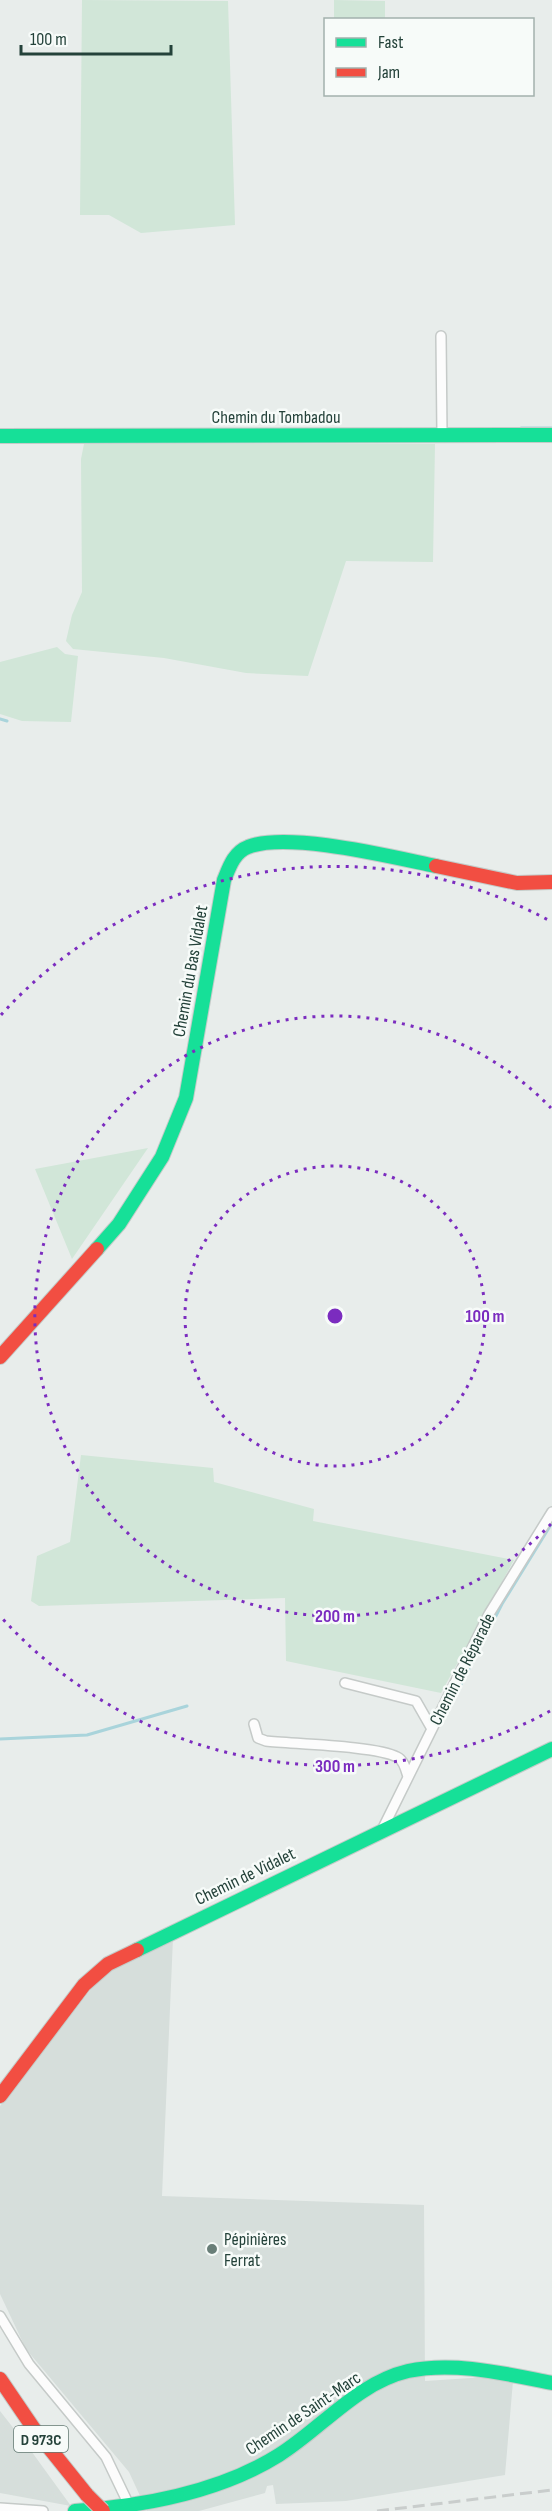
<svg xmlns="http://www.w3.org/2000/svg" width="552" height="2511" viewBox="0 0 552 2511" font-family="'Sofia Sans Condensed',sans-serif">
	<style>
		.built { fill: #d6dedb }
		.green { fill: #d1e6d8 }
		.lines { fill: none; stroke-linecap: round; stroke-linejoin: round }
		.stream { stroke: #a9d4db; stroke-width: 3 }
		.street-casing { stroke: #c5cac8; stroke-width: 12 }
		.fast-casing { stroke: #c3cbc8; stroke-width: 16 }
		.jam-casing { stroke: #c3cbc8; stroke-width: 16 }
		.street { stroke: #fcfcfc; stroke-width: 9 }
		.fast { stroke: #16e098; stroke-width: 14 }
		.jam { stroke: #f24e42; stroke-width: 14 }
		.rail { stroke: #c9cdcc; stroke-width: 3; stroke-dasharray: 12 6; stroke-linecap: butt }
		.jam-bridge-casing { stroke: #c3ccc9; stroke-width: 16; stroke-linecap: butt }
		.jam-bridge { stroke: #f24e42; stroke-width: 14 }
		.ring { fill: none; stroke: #7b2cbf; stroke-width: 3; stroke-dasharray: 3 6 }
		.poi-dot { fill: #697e78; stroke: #f7fbf9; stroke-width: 2 }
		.labels { text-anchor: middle; stroke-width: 5; stroke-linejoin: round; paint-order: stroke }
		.shield { fill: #f7fbf9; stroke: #637a73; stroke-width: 1.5 }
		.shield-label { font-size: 16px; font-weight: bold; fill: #24423a }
		.street-label { font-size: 18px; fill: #24423a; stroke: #f7fbf9 }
		.poi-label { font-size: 18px; fill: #24423a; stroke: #f7fbf9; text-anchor: start }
		.centre { fill: #7b2cbf; stroke: #f7fbf9; stroke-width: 3 }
		.ring-label { font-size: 18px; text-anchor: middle; font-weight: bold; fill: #7b2cbf; stroke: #f7fbf9; stroke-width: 5; stroke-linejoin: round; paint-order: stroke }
	</style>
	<rect width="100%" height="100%" fill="#e8edeb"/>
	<path class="built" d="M173,1938l-11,258 262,9 1,176 61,-4 27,4 -8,94 -159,26 -70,3 -3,-19 -6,1 -2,7 -66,18h-52l-18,-39 -103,-123 -26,-55v-188l99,-127 21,-15z
		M0,2411l29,37 42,58 -71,-13z"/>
	<path class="green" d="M82,0l146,1 7,224 -94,8 -32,-18h-29z
		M334,0l51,1v18h-51z
		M84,444h351l-2,118 -87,-1 -38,115 -62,-3 -82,-15 -91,-9 -7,-8 6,-26 10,-23 -1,-133z
		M57,647l8,7 13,2 -7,66 -49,-1 -22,-7v-52z
		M148,1148l-76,111 -37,-90z
		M81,1455l132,13 1,14 100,27 -1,12 201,39 -73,133 -155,-32 -1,-63 -246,8 -8,-5 6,-45 33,-14z"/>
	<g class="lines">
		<path class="stream" d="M521,428h31
			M0,719l7,2
			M458,1690l44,-86 50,-81
			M0,1739l87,-4 100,-29"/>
		<g class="street-casing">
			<path id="street" d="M441,336l1,99
				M345,1683l71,18 16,28
				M254,1724l4,14 8,3c28,3 111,5 131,16 7,3 9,13 11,20
				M382,1830l107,-216 63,-102
				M0,2316l29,48 77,93 23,48
				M0,2508l43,3"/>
		</g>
		<g class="fast-casing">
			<path id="fast" d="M0,436l552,-1
				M97,1249l22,-25 43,-67 24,-59 38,-218c5,-12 10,-28 24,-33 39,-16 144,10 188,19
				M137,1950l415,-201
				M75,2511c69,-5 145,-19 204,-56 43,-27 78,-72 129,-84 47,-10 98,3 144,12"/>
		</g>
		<g class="jam-casing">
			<path id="jam" d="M436,866l81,17 35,-1
				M0,1357l97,-108
				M0,2096l84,-111 24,-21 29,-14
				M0,2379l34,50 53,66"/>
		</g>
		<use href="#street" class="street"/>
		<use href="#fast" class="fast"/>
		<use href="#jam" class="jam"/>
		<path class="rail" d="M377,2511l175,-21"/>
		<g class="jam-bridge-casing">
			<path id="jam-bridge" d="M87,2495l16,16"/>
		</g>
		<use href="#jam-bridge" class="jam-bridge"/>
	</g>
	<g class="ring">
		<circle cx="335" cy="1316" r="150"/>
		<path d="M551 1524A300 300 0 1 1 551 1108"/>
		<path d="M550 1711A450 450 0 0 1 1 1617M1 1015A450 450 0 0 1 550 921"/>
	</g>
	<circle class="poi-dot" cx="212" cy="2249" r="6"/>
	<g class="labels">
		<rect class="shield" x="14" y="2426" width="54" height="26" rx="4.5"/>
		<g class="shield-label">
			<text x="41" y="2445">D 973C</text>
		</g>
		<g class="street-label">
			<text x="276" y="423">Chemin du Tombadou</text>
			<text transform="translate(190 971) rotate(-80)" y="6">Chemin du Bas Vidalet</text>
			<text transform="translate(462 1669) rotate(-63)" y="6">Chemin de Réparade</text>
			<text transform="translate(245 1876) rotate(-26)" y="6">Chemin de Vidalet</text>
			<text transform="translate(303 2413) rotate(-34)" y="6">Chemin de Saint-Marc</text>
		</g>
		<g class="poi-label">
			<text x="224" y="2245">Pépinières<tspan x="224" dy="21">Ferrat</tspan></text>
		</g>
	</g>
	<circle cx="335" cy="1316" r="9" class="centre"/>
	<g class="ring-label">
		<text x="485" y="1322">100 m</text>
		<text x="335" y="1622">200 m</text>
		<text x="335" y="1772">300 m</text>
	</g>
	<rect x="324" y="18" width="210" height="78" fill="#f7fbf9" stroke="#a3b1ad" stroke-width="1.5"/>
	<rect x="336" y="38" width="30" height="9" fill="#16e098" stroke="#a3b1ad" stroke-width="1.5"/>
	<text x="378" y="48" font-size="18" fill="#24423a">Fast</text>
	<rect x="336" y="68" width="30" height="9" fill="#f24e42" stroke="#a3b1ad" stroke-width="1.5"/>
	<text x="378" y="78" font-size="18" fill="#24423a">Jam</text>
	<path d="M21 45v9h150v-9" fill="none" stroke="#24423a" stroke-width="3"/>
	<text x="30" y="45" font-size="18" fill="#24423a" stroke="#f7fbf9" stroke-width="4.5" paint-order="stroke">100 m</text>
</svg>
